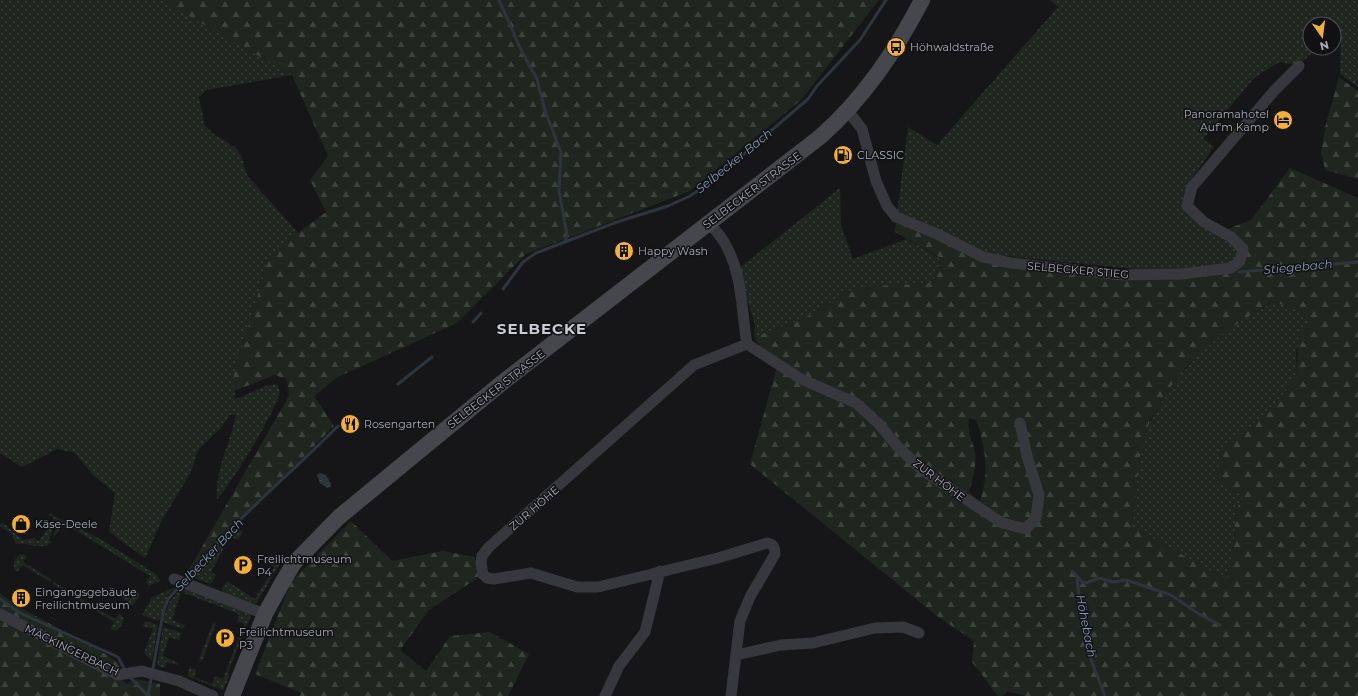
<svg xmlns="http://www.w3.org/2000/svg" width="1358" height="696" viewBox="0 0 1358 696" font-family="Montserrat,sans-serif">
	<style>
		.grass { fill: url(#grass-dots) }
		.forest { fill: url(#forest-firs); fill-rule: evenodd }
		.water { fill: url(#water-ripples) }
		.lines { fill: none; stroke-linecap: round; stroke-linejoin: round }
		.stream { stroke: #2c353c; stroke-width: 3 }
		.street { stroke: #37383d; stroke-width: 11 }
		.secondary { stroke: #45474d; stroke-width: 16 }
		.labels { text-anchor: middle; stroke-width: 3; stroke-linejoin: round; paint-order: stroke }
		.poi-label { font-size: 11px; fill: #a8adb8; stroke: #111113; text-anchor: start }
		.street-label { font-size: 11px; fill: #a8adb8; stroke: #111113 }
		.water-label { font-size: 12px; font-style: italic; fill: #7f9bb3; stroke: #111113 }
		.district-label { font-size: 15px; font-weight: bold; letter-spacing: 1px; fill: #c9ccd4; stroke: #111113 }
	</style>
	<defs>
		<pattern id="grass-dots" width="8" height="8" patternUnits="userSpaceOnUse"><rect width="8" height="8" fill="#1e261f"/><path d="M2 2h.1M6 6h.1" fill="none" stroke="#3c433d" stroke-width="1.8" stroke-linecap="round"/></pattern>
		<pattern id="forest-firs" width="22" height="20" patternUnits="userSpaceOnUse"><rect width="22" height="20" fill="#1e261f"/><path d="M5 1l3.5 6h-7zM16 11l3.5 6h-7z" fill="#3c433d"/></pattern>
		<pattern id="water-ripples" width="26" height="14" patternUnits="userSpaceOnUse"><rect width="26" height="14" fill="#2c353c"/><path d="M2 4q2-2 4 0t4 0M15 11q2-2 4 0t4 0" fill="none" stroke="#485056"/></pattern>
	</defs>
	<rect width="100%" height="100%" fill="#161618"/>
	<path class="grass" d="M0,0h161l131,75 -85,15 -8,7 6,29 10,9 20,12 6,8 6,20 51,58 -30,29 -34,111 1,26c10,-2 35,-18 43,-14l2,7c-5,21 -48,91 -63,107 -2,-30 13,-55 19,-84h-6l-9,13 -23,22 -7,22 -29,48 -17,38 -36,-26 6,-39 -22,-18 -18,-22 -18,-4 -35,18 -22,-14z
		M1050,0h308v87l-18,-13 1,-30 -7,-6v-14h-24v24h8l-20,17 -19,-3 -25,16 -51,61 11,8 -27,38 -4,22 17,19 27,13 12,11 -2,8 -8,7 -41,4 -43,1 -159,-16 -89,-41 11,-86 29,18 121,-138z
		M840,188l1,37 12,34 54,-20 34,20 -8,24 -77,4 -53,32 -49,18 1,-12 -17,-56z
		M1273,301l27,10 13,10 -17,29 1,23 -8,14 -14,17 -54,49 -6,18 4,12 24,13 -7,15 -3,40 -5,28 -26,-13 -69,-39c2,-32 4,-79 18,-107 17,-34 42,-63 71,-86 16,-13 34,-21 51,-33z
		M50,514l52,26 55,35 3,6 -11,5 -3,-4 4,-6 -86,-53 -11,15 4,-13 -5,-3 2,-4 -5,-3z
		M3,523l20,17 10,-2 6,3 12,-17 3,2 -5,14 3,2c-11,10 -24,-1 -36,2l-5,-11 -11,-6v-3z
		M237,527l6,5 -5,8 -8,-4 -19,36 5,3 -5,9 -19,-7 30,-36z
		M21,554l6,2 -4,6 29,18 -2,2 -28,-17 -5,7c-6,-6 -3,-14 4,-18z
		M271,554l10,8 -25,42 -32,-11 -2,-4 5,-8 28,18 19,-32 -8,-6z
		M54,582l61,37 5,-6 4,6 -3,8 -6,4 -5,-2 4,-7 -61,-38z
		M176,587l-8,8 -9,26 -17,-6 10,-18z
		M134,588l4,3 1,6 -6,8h-7l2,-3 -10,-7 -2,3 -6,-4z
		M184,588l68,25 -24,59 1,6 -6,12 -36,-14 3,-9 6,3 -2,7 18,7 3,-8 8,3 21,-55 -7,-3 2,-7 -58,-22 -9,28 13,5 -2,4 -21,-7 8,-21 9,-10 2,1z
		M145,621l13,4 -6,36 -8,-8 9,-24 -10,-3z
		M213,623l3,1 -14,37 -3,-1z
		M163,627l19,6 -3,7 -10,-3 -6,19 15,7v2l-12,-3 -2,6 -7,-3z"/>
	<path class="forest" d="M161,0h718l-78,100 -111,91 -164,63 -69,69 -119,54 -24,19 20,30 -147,147 102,-177 -2,-17 -13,-4 -40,16v-18l34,-111 30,-29 28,-21 -16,-32 18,-24 -36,-81z
		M1339,77l19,14v88l-33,-9 -4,-18 5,-28z
		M1290,168l68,30v498h-332l-19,-5 -5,5h-4l-26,-34 2,-21 -37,-25 -187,-152 26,-94 -22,-33 49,-18 53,-32 77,-4 8,-25 -46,-26 1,-13 84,41 102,15 141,-1 21,-16 -19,-28 26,-10zM1272,301l28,10 13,10 -15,13 -1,39 -8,14 -14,17 -54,49 -6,19 4,11 24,13 -7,15 -3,40 -5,28 -26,-13 -69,-39 3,-42 4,-30 10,-35 22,-35 14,-18 36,-33zM969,418l8,3c8,29 13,50 3,80l-11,-9c4,-12 8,-27 6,-40 -3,-12 -8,-21 -6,-34z
		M351,521l41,40 51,-10 32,6 4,20 -50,33 -29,40 26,21 24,-35 40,-4 39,22 -21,42h-208l1,-3 -46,-19 36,-92z
		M0,593l14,11 93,51 10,7 3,4c-4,9 1,13 7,18l9,-5 24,5v12h-160z"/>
	<path class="water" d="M320,473l6,2 5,9v2l-4,2 -7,-5 -3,-8z"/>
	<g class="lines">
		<path class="stream" d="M499,0l23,52 15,27 8,32 16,41 -2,39 8,44 -2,7
			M1239,272l119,-10
			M503,289l20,-27 13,-9 81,-31 51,-16 22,-10 20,-13 98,-84 9,-13 43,-46 26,-40
			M473,322l8,-9
			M398,384l34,-27
			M1072,571l10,11 4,1 13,-5 14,4 13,-2 45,15 28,19 21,11
			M1077,578l3,26 7,29 1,19 17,44
			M185,580c45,-56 102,-103 153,-154
			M0,599l20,14 98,44 8,15
			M129,676l19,20
			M148,696l15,-83 5,-14 13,-14"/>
		<path class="street" d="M848,111l14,18 14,52 11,25 9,11 41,17 46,23 28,6 111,12 59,-1 50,-6 9,-7 3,-12 -12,-12 -27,-15 -17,-16 5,-19 82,-96 25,-25
			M709,223c5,6 11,12 15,19 19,31 17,68 23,102l54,35 55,24 22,20 20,24 24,23 80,53 24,6 10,-11 3,-23 -12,-39 -7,-33
			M174,579l91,35
			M0,614l118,61 24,-4 37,10 34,15
			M736,655l45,-10 32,-2 62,-15 28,-1 16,6
			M605,696l14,-30 26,-34 15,-61
			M731,696l9,-75 10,-24 25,-43c0,-6 -1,-10 -8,-11l-49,15 -120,29h-21l-46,-14 -37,6 -7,-1 -4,-4 -2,-11 1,-7 7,-9 205,-182 53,-21"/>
		<path class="secondary" d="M232,696l33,-82 17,-31 12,-20 45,-46 164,-135 317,-245c44,-39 75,-85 102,-137"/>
	</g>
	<defs>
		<g id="bus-disc" transform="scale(1)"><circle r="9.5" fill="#f2b134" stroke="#111113"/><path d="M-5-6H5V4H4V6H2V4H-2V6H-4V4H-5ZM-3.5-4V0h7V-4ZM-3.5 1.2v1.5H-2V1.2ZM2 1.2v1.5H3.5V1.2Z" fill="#111"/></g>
		<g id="hotel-disc" transform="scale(1)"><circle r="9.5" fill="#f2b134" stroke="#111113"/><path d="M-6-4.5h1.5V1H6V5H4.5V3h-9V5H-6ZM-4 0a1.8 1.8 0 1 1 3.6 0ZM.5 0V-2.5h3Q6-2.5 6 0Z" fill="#111"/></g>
		<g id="fuel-disc" transform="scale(1)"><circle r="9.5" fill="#f2b134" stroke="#111113"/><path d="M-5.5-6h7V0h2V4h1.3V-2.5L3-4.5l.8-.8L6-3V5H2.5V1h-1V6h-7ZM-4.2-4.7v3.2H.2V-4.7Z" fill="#111"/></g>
		<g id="building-disc" transform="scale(1)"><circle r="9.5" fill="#f2b134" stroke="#111113"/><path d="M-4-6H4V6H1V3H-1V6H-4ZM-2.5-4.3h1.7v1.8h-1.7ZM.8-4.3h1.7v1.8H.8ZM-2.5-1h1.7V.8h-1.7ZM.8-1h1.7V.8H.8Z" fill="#111"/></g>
		<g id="restaurant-disc" transform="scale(1)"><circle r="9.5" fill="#f2b134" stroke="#111113"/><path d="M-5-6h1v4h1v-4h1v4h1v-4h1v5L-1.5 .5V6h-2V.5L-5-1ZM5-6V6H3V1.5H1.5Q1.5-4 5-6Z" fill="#111"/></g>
		<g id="shop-disc" transform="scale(1)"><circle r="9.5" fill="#f2b134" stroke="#111113"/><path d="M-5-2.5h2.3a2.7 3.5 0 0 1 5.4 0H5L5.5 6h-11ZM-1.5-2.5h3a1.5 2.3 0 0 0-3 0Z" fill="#111"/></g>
		<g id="parking-disc" transform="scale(1)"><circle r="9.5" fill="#f2b134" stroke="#111113"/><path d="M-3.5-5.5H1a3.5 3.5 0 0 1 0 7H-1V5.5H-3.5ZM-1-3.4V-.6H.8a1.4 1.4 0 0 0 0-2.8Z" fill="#111"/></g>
	</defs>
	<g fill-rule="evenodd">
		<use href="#bus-disc" x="896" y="47"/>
		<use href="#hotel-disc" x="1283" y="120"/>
		<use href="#fuel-disc" x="843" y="155"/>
		<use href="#building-disc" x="624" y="251"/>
		<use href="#restaurant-disc" x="350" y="424"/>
		<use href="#shop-disc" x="21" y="524"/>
		<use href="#parking-disc" x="243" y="565"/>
		<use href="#building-disc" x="21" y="598"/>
		<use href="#parking-disc" x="225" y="638"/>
	</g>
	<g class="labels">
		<g class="poi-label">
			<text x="910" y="51">Höhwaldstraße</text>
			<text x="1269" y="118" text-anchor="end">Panoramahotel<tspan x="1269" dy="13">Auf'm Kamp</tspan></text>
			<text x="857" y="159">CLASSIC</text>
			<text x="638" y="255">Happy Wash</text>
			<text x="364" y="428">Rosengarten</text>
			<text x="35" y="528">Käse-Deele</text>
			<text x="257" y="563">Freilichtmuseum<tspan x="257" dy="13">P4</tspan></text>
			<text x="35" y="596">Eingangsgebäude<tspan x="35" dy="13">Freilichtmuseum</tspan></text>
			<text x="239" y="636">Freilichtmuseum<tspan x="239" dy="13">P3</tspan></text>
		</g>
		<g class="street-label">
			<text transform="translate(752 190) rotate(-37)" y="4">SELBECKER STRASSE</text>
			<text transform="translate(1078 270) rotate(5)" y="4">SELBECKER STIEG</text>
			<text transform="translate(496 389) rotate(-38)" y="4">SELBECKER STRASSE</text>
			<text transform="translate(939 480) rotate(37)" y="4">ZUR HÖHE</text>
			<text transform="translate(534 508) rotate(-41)" y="4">ZUR HÖHE</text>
			<text transform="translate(72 650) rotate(26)" y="4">MÄCKINGERBACH</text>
		</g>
		<g class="water-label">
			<text transform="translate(734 161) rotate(-39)" y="4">Selbecker Bach</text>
			<text transform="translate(1298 267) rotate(-5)" y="4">Stiegebach</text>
			<text transform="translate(209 555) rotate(-47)" y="4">Selbecker Bach</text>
			<text transform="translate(1086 626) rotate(79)" y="4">Höhebach</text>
		</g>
		<g class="district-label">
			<text x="542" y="334">SELBECKE</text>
		</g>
	</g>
	<g transform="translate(1322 36) rotate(166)"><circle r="19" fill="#111113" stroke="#4d4f55"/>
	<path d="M0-3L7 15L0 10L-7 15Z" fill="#f2b134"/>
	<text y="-6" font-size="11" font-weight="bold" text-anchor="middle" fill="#a8adb8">N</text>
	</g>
</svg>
